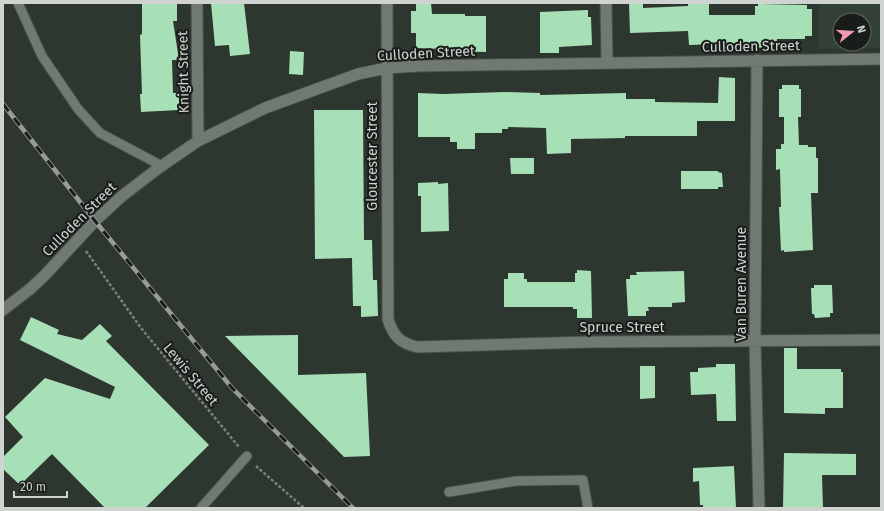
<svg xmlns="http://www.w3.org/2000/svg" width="884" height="511" viewBox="0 0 884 511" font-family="'Fira Sans',sans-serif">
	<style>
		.built { fill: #324035; fill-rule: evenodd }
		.building { fill: #a7e0b6 }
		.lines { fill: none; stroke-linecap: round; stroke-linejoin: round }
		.service-casing { stroke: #4a514c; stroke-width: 11 }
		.minor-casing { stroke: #4a514c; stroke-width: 13 }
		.path { stroke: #7c827d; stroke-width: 2.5; stroke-dasharray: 3 2; stroke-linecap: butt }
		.service { stroke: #707972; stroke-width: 9 }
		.minor { stroke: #707972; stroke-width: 11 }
		.rail-casing { stroke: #969c98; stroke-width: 4.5 }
		.rail { stroke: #191d1a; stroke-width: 3; stroke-dasharray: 9; stroke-linecap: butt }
		.labels { text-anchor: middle; stroke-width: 4; stroke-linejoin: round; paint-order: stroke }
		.street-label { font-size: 14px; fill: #cfd4d0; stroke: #191d1a }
	</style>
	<rect width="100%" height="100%" fill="#2e3630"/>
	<path class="built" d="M819,3h62v45l-62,1zM840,20h24v24h-24z"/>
	<path class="building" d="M142,3l35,1v17h-4l6,39h-7l1,33h6v17l-38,2 -1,-18h2l-2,-59 2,-1z
		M211,3h33l6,51 -20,2 -1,-11 -14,1z
		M416,3h15l1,11h33v2h21v36l-42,-1v-2l-28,-1v-15h-5v-22h5z
		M629,3h14v5l45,-2v-3h21v12h46v-9h3v-2l49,1v4h5v27h-7v3h-28l-1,9 -38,-1v1h-21v-4l-28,1 -1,-14 -58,2z
		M588,10v7h3l1,28 -33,2v6h-19v-41z
		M290,51l14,1 -1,23 -14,-1z
		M719,77l16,1v43h-38v15h-72v2l-54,1v14l-24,1 -1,-26 -38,-1v2h-6v4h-27v16h-18v-7h-7v-5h-32v-44l25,1 61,-2 36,1v2l86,-2v6h29v3l63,1z
		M782,85h17v4h2v28h-3l1,28h9v2h8v11h2v35h-7l2,57 -29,2v-2l-3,1 -2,-44h2l-1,-38 -4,1v-21h5v-5h3v-27h-5v-28h3z
		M314,110h49l1,130h8l1,40h4l1,36 -17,1v-11h-8l-1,-48 -37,1z
		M510,158h24v16h-23z
		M681,171h37v1l4,1 1,14h-5v2h-37z
		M438,182v2l10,-1 1,48 -28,1v-36h-3v-13z
		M577,270l14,1 1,47h-15v-9h-4v-2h-69v-28h4v-6h16v6h3v3h48v-9h2z
		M684,271l1,31 -13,1v4h-24l1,4h-3v5h-18l-2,-37h4v-4h7l-1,-3z
		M814,285h18l1,28h-3v4l-15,1 -1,-4h-2l-1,-26h3z
		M31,317l28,13 -2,4 25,6 18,-16 12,12 -6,5 103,104 -64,63h-40l-53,-54 -32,31 -17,-16v-12l20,-20 -18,-20 40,-39 65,21 5,-12 -95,-47z
		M298,335v40l68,-2 4,83 -26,1 -119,-121z
		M784,348h13v21h44v3h2v36h-18v6l-41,-1z
		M716,364h19l1,57h-19l-1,-27 -25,1 -1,-23h8v-4l18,-1z
		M640,366h15v32l-15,1z
		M784,453l72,1v21h-34l1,33h-40z
		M734,466l2,42h-33v-3h-3l-1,-24 -6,1v-14z"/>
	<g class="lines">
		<g class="service-casing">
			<path id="service" d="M18,3l24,53 36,53 22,24 62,33
				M449,492l67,-11 67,-1 5,28
				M201,508l46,-52"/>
		</g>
		<g class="minor-casing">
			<path id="minor" d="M197,3l1,138
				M387,3l1,316c5,17 12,24 29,28l173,-5 291,-2
				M606,3l1,60
				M757,60l-2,282 4,166
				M3,310l27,-21 14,-13 51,-55 27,-25 38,-29 38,-26 67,-33 93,-34 29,-6 31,-2 463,-7"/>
		</g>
		<path class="path" d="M86,251l55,77 98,119
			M256,466l48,42"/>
		<use href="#service" class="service"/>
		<use href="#minor" class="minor"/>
		<g class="rail-casing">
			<path id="rail" d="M3,104l92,117 137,167 121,120"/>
		</g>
		<use href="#rail" class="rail"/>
	</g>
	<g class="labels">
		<g class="street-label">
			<text transform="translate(751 46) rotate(-1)" y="5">Culloden Street</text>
			<text transform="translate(426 53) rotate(-3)" y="5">Culloden Street</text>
			<text transform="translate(183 72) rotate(-91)" y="5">Knight Street</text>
			<text transform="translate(372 156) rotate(-90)" y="5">Gloucester Street</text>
			<text transform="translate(79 219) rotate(-45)" y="5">Culloden Street</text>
			<text transform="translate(741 284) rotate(-90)" y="5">Van Buren Avenue</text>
			<text x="622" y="332">Spruce Street</text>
			<text transform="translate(191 374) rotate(50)" y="5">Lewis Street</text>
		</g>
	</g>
	<rect width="884" height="511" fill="none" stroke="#cfd4d0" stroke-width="8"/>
	<g transform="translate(852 32) rotate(73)"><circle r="19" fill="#191d1a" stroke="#626663"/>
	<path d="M0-3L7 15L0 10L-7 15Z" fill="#f19ab1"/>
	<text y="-6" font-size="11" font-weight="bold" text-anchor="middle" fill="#cfd4d0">N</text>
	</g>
	<path d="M14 491v6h53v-6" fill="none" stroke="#cfd4d0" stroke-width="2"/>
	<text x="20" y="491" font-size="12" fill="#cfd4d0" stroke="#191d1a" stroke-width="3" paint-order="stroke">20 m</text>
</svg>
